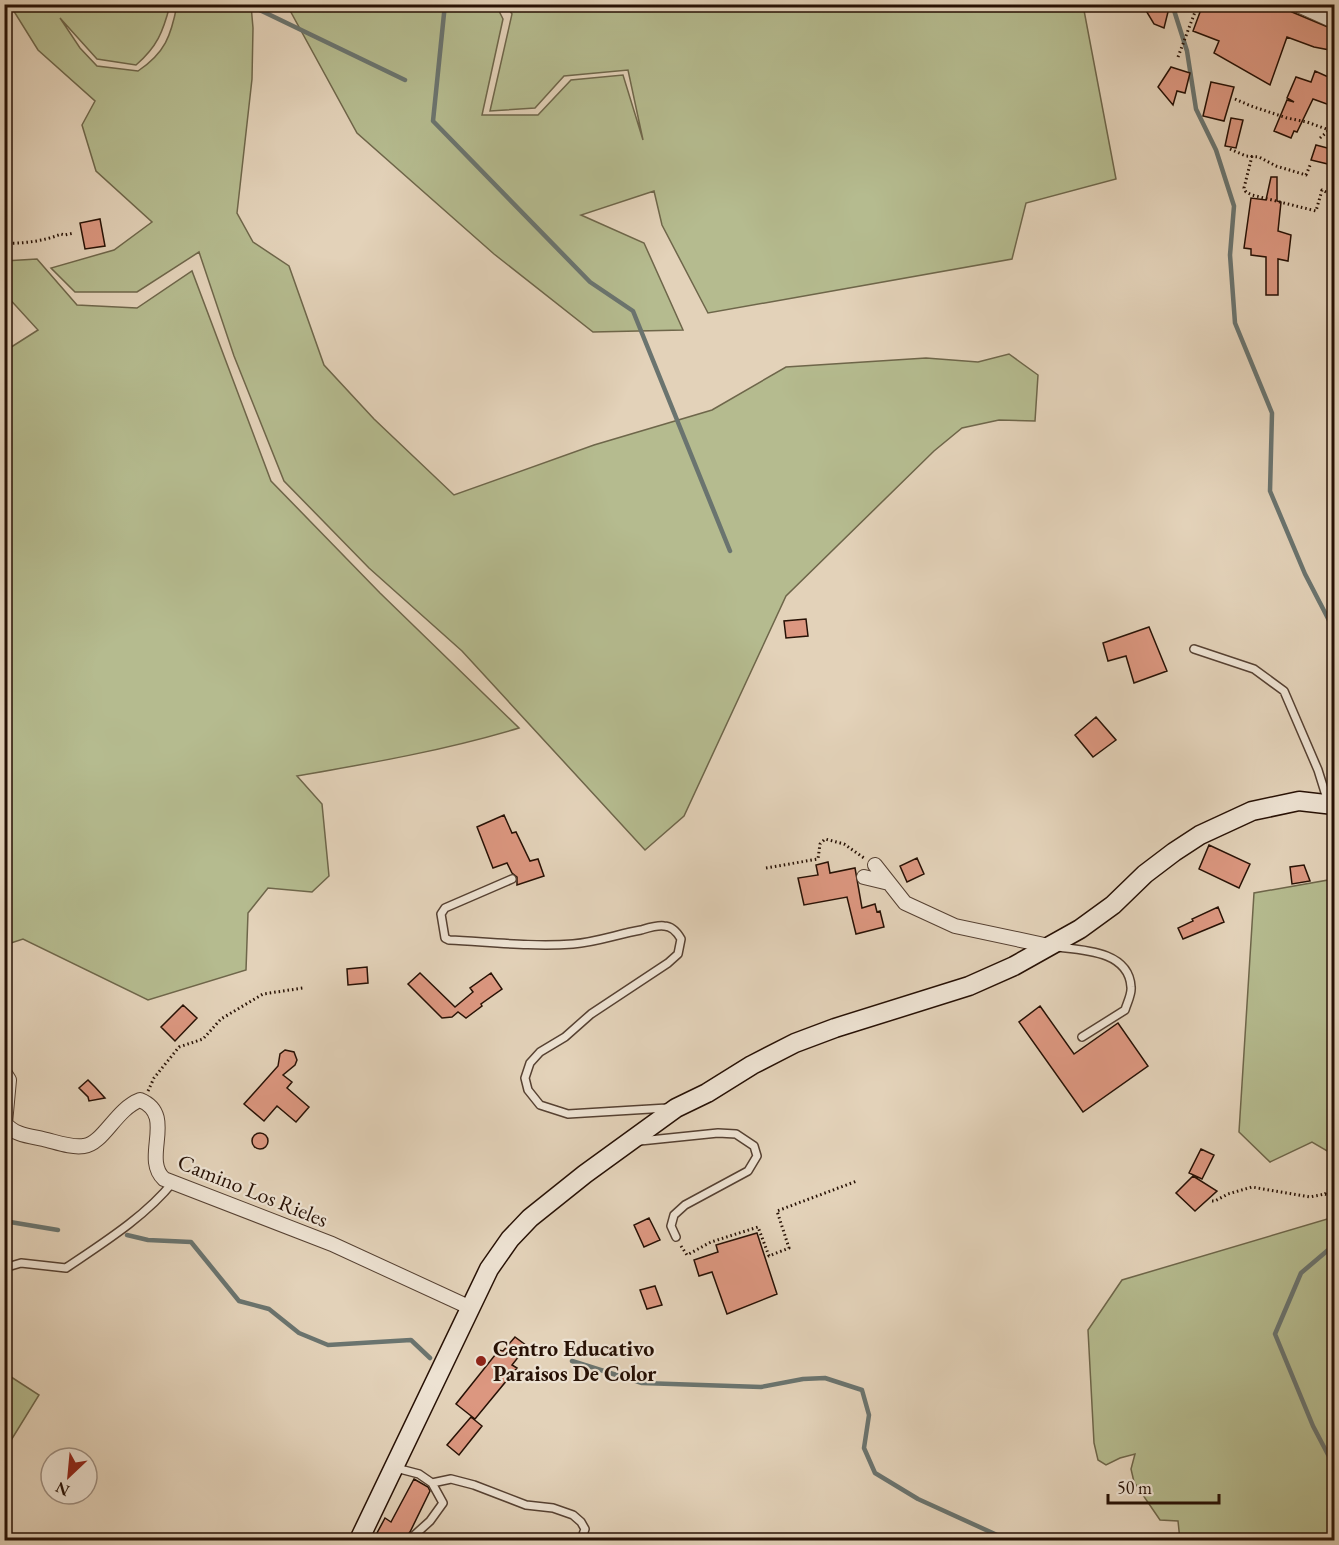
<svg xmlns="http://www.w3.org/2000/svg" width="1339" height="1545" viewBox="0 0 1339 1545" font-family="'EB Garamond',serif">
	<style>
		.green { fill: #b5bb8f; stroke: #6e664a; stroke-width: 1.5 }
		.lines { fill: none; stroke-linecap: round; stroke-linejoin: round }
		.stream { stroke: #6a746f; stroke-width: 4.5 }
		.building { fill: #dc9780; stroke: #271105; stroke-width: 1.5 }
		.lane-casing { stroke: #564132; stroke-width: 10 }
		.street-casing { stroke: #564132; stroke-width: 16 }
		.secondary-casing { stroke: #271105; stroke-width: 21 }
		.path { stroke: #271105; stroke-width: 3; stroke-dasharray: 1.5 3; stroke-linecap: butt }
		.lane { stroke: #ede2d2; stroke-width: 7 }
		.street { stroke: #ede2d2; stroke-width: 14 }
		.secondary { stroke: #ede2d2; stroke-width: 18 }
		.poi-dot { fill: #8f2418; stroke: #ede2d2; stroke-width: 2 }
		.labels { text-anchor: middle; stroke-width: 4.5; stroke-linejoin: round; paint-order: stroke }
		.street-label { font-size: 22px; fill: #271105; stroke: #ede2d2 }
		.poi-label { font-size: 22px; font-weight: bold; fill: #271105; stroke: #ede2d2; text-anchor: start }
	</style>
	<rect width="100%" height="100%" fill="#e3d2b9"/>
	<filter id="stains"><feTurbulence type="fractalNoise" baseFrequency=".00333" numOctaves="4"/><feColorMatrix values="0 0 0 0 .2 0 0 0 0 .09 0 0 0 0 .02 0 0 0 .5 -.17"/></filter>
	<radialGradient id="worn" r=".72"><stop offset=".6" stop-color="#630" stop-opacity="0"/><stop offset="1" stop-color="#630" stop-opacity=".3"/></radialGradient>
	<path class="green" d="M10,5h160c-7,27 -13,42 -34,60l-39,-6 -37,-41 20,30 17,18 41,5c27,-18 33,-35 39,-66h74l2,23 -1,51 -15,134 16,29 36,24 35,99 50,54 80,76 140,-50 118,-35 74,-43 140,-9 52,4 31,-8 29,21 -3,46 -36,-1 -37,8 -28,23 -148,145 -102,220 -39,34 -183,-199 -93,-83 -85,-87 -50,-125 -35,-104 -62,40h-62l-24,-24 63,-18 38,-28 -56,-51 -14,-46 13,-24 -57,-51z
		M287,5h209l7,14 -21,96h56l33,-35 52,-5 20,65 -15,-70 -64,6 -29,32 -45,3 22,-97 -6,-9h577l33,174 -90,24 -14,56 -304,54 -46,-88 -8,-34 -73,24 63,28 39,87 -90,2 -99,-78 -137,-121z
		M37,259l40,46 60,3 55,-37 79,210 109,112 139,135c-73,22 -147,35 -222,48l25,28 7,72 -17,16 -44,-4 -20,25 -2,57 -98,30 -125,-61 -18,6v-594l33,-21 -33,-36 -1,-33z
		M1334,879v276l-22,-13 -42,20 -31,-30 15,-239z
		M1334,1217v323h-154l-2,-19 -18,-1 -26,-38 -3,-13 4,-15 -15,4 -14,7 -8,-5 -4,-17 -6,-113 34,-50z
		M5,1373l34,22 -34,55z"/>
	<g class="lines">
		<path class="stream" d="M247,4l158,76
			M445,4l-12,117 157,161 43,29 97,240
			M1172,4l15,47 9,58 20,41 18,56 -4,49 5,68 37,90 -2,78 35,83 29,56
			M4,1221l54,9
			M127,1235l21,5 43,2 48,59 30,8 30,24 29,12 83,-5 19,18
			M1334,1245l-33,28 -26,61 38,92 21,40
			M572,1361l70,22 119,4 42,-8 22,-1 37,12 7,25 -5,33 11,25 43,26 90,41"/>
	</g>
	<path class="building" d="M1142,4h28l-6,24 -10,-4z
		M1203,4h78l11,8 43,18v21l-21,-4 -27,-10 -17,48 -56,-32 5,-12 -26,-10z
		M1171,67l19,6 -5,20 -8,-2 -4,14 -15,-18z
		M1315,71l20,9v27l-22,-8 -16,33 -3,-1 -3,7 -17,-7 13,-31 7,2 -7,-4 9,-21 15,5z
		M1211,82l23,5 -10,34 -21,-5z
		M1231,118l12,2 -7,28 -11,-2z
		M1316,145l19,5 -3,15 -21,-5z
		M1271,177h6v24l4,1 -3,29 13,4 -3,26 -10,-2v36h-12v-38l-15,-2v-6l-7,-1 7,-50 15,2z
		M100,219l5,27 -20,3 -5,-26z
		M806,619l2,17 -22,2 -2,-17z
		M1149,627l18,44 -33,12 -8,-27 -18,5 -5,-18z
		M1096,717l20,23 -23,17 -18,-22z
		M504,815l8,18 4,-1 14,29 8,-2 6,17 -27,9v-8l-5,-4 -5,-10 -14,5 -16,-41z
		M1209,845l41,19 -11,24 -40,-19z
		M917,858l7,16 -17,8 -7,-16z
		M828,862l2,11 25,-5 7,40 13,-4 2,8 3,-1 4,16 -28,7 -9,-37 -43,8 -6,-27 20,-3 -2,-10z
		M1304,865l6,16 -18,3 -2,-17z
		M1218,907l6,15 -41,17 -5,-11 15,-7 -1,-2z
		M367,967l1,16 -20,2 -1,-16z
		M420,973l35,34 18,-15 -3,-4 21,-15 11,16 -21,15 1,2 -16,12 -8,-6 -6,5 -10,1 -34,-34z
		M183,1005l14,13 -22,23 -14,-14z
		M1040,1006l34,48 44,-31 30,43 -65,46 -64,-90z
		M285,1050l9,2 3,8 -2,5 -12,10 9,7 -5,6 22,19 -13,15 -19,-16 -13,15 -20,-17 34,-38 2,-12z
		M88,1080l7,7 10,11 -16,3 -1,-4 -9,-9z
		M252 1141a8 8 0 1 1 16 0a8 8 0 1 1-16 0Z
		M1201,1149l13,6 -12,24 -13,-6z
		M1193,1176l24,15 -22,20 -19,-18z
		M649,1218l11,22 -16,7 -10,-22z
		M757,1233l20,61 -50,20 -15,-42 -13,4 -5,-16 24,-8 -2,-7z
		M655,1286l7,19 -15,4 -7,-19z
		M515,1337l12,9 -15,19 5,3 -42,51 -19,-15 43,-54 4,1z
		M471,1417l11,9 -23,29 -12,-10z
		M414,1479l14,8 2,4 -20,41 -7,8h-25l3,-5 -4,-2 8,-15 6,4z"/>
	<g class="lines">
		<g class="lane-casing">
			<path id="lane" d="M1194,649l60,20 30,22 34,79 10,32
				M512,879l-67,29 -4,6 4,24 4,2c41,2 83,7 124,4 24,-2 45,-10 68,-14 7,-2 16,-5 23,-4 8,0 13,6 17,13l-3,15 -10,9 -77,51 -26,23 -25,15 -10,11 -5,15 3,12 12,15 28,9 99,-6
				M1056,947c27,3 73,4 75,40 1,7 -4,16 -6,23l-43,27
				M640,1141l78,-8 18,1 18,12 3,10 -9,15 -63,34 -11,10 -3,11 5,11
				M4,1268l17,-5 45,5c37,-25 80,-52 107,-86
				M396,1468l23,6 13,9 19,-4 23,6 52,20 27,3 20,7 8,7 4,7 -4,11
				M409,1540l21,-19 13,-18 -11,-20"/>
		</g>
		<g class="street-casing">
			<path id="street" d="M1296,4l38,17
				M875,865l30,38 50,23 94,20
				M864,877l25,6
				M4,1072l5,8 -4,43c9,12 24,13 38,16 13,3 28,9 41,7 19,-2 32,-37 56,-46 37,15 1,58 24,79l168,65 139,64"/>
		</g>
		<g class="secondary-casing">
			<path id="secondary" d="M359,1540l130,-271 21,-30 20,-21 55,-44 91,-66 31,-15 45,-28 43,-22 40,-15 134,-42 45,-20 66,-37 33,-24 32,-31 29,-22 26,-17 52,-24 47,-10 35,4"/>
		</g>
		<path class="path" d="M1178,57l20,-53
			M1235,99l16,7 36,12 20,4 22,8
			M1320,138l9,-8 5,-16
			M1230,149l16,7 13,1 17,9 30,9 5,-12
			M1252,156l-8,32 2,4 6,3 64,16 6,-21 12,6
			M4,243c18,1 41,-2 57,-9l4,1 9,-2
			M766,868l52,-9 2,-15 5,-5 19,5 20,14
			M148,1091l6,-13 25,-31 24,-8 18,-20 42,-25 40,-6
			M1325,1194l9,-11
			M1212,1201h3l13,-7 24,-7 58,10 15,-3 7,2
			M681,1246l6,9 24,-13 47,-15 11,29 20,-8 -12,-37 80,-30"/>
		<use href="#lane" class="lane"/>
		<use href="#street" class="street"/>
		<use href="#secondary" class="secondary"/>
	</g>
	<circle class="poi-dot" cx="481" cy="1361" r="6"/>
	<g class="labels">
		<g class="street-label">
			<text transform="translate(253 1190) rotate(22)" y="8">Camino Los Rieles</text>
		</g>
		<g class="poi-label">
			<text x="493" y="1356">Centro Educativo<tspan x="493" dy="25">Paraisos De Color</tspan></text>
		</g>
	</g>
	<rect width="1339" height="1545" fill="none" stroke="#e3d2b9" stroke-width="24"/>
	<rect x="6" y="6" width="1327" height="1533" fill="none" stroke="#271105" stroke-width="3"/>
	<rect x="12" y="12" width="1315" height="1521" fill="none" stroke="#271105" stroke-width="1.5"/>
	<g transform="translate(69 1476) rotate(206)"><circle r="28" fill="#ede2d2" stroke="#9e8e80" stroke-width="1.5"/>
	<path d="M0-4.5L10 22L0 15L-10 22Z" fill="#8f2418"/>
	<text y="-9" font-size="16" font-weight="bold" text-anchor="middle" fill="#271105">N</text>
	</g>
	<path d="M1108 1494v9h111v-9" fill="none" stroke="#271105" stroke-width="3"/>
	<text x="1117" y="1494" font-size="18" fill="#271105" stroke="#ede2d2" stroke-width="4.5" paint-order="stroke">50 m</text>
	<rect width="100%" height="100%" filter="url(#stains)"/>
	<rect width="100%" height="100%" fill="url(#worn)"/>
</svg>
